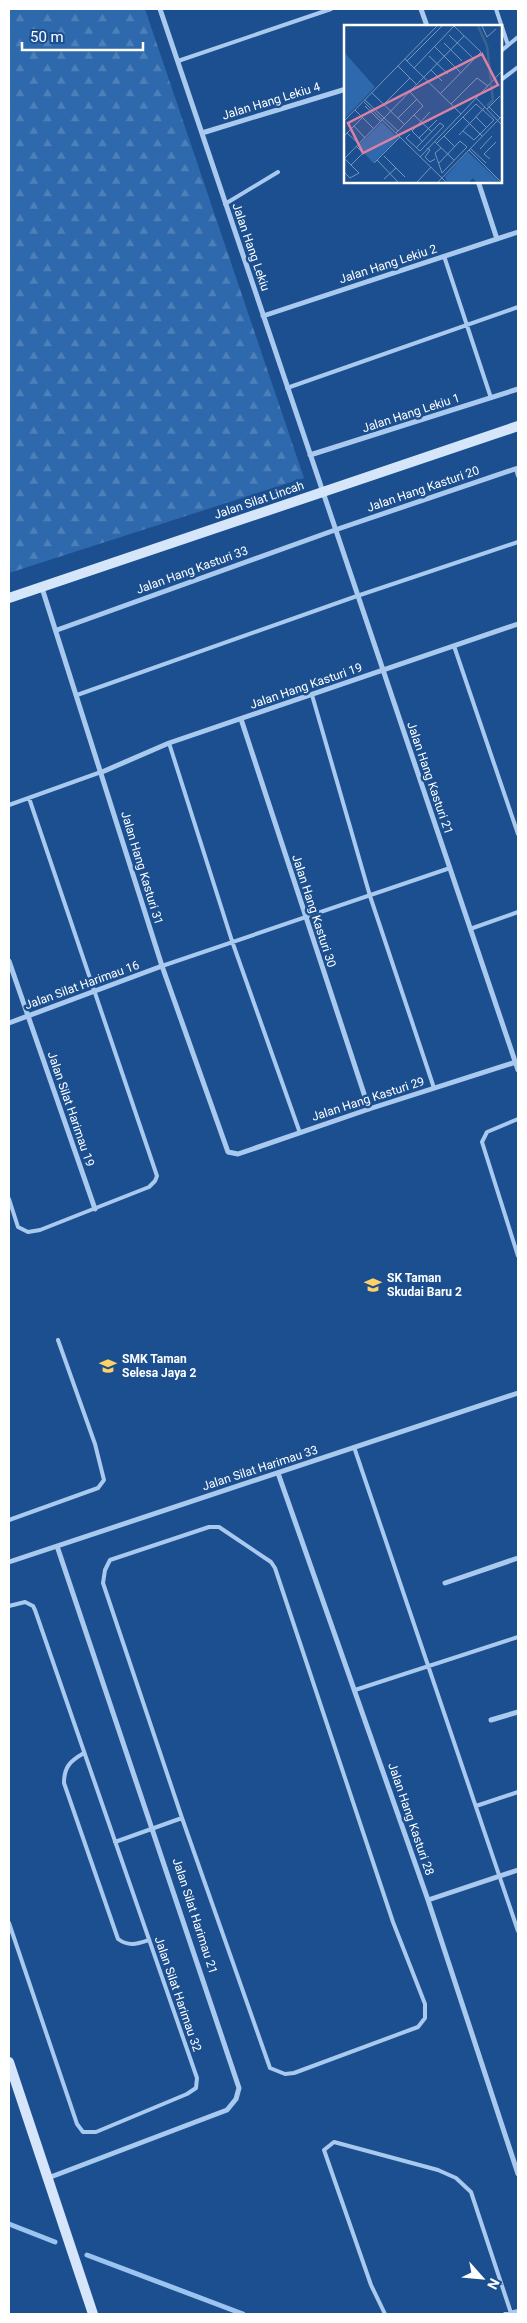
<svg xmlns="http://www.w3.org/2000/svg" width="527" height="2323" viewBox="0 0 527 2323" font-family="Roboto,sans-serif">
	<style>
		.forest { fill: url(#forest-firs) }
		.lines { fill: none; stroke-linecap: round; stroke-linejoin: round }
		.stream { stroke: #9cc4f0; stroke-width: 5 }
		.lane { stroke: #a9c9ee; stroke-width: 4 }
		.street { stroke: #a9c9ee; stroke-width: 5 }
		.secondary { stroke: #d6e6fa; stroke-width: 10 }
		.labels { text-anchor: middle; stroke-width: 5; stroke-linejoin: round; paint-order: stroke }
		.street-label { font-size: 12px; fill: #fff; stroke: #1b4f8f }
		.poi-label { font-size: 12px; font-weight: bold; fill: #fff; stroke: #1b4f8f; text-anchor: start }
		.inset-river { fill: none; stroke: #3c6290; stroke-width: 2.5 }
		.inset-road { fill: none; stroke: #7695bc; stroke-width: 1 }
		.view { fill: #dd80a5; fill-opacity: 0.15; stroke: #dd80a5; stroke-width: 2.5 }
		.inset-edge { fill: none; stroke: #fff; stroke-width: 2.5 }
	</style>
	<defs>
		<pattern id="forest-firs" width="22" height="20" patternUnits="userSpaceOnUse" patternTransform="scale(1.25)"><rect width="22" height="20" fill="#2e69ad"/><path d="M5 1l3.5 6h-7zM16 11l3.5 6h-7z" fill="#4d80b9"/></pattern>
	</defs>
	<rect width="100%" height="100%" fill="#1b4f8f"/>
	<path class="forest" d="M9,9h136l159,469 -295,95z"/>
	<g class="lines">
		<path class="stream" d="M9,2224l46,18
			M87,2255l156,59"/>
		<path class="lane" d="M496,9l12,36
			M501,51l17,-14
			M178,61l153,-52
			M501,80l17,-13
			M225,204l53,-32
			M444,256l47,142
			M287,388l231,-81
			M516,469l2,7
			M454,646l64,188
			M77,695l280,-99 161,-54
			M312,695l58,201 64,192
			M169,743l63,198 68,192
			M9,805l92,-33
			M470,929l48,-17
			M162,966l288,-98
			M518,1119l-31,13 -5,10 36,114
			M9,1199l9,28 10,5 12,-2 109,-43 6,-6 2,-5 -128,-378
			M354,1447l164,484
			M9,1520l89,-32 6,-8 -9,-36 -37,-104
			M209,1527h10l52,35 4,6 118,354 32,82v14l-7,9 -124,46 -9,1 -15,-6 -88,-250 -79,-235 2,-13 5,-10z
			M9,1606l16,-4 8,4 2,4 162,468 -1,10 -9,6 -91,38h-13l-6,-8 -68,-201
			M355,1690l163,-53
			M84,1753c-14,8 -20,14 -20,30l54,156c11,8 19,5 31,1
			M476,1806l42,-14
			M115,1842l67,-24
			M385,2314l-14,-29 -47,-135 10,-8 104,28 18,8 15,14 40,121
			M505,2314l13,-3"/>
		<path class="street" d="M160,9l358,1061
			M421,9l6,17
			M202,133l144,-44
			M478,181l19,58
			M263,316l255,-84
			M310,455l208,-66
			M42,588l120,378 66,186 10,2 131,-45 147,-47
			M57,630l278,-100 183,-62
			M241,719l128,390
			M102,772l67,-29 349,-119
			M9,961l86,248
			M9,1023l153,-57
			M278,1473l150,427 90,274
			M9,1562l509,-169
			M445,1583l73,-25
			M491,1720l27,-8
			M428,1900l90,-30
			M48,2178l179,-68 9,-11 3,-11 -182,-542"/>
		<path class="secondary" d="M9,598l509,-172
			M9,2062l84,252"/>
	</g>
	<defs>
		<g id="school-bare" transform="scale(1.35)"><path d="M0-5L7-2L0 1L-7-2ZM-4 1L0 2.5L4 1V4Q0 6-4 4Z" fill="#ffd166" stroke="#1b4f8f" stroke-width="2.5" paint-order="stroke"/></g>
	</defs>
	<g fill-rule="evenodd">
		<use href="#school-bare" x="373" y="1285"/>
		<use href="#school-bare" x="108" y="1366"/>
	</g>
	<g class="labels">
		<g class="street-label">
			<text transform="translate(271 101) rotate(-17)" y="4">Jalan Hang Lekiu 4</text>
			<text transform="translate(251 247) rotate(71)" y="4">Jalan Hang Lekiu</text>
			<text transform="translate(388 264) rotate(-18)" y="4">Jalan Hang Lekiu 2</text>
			<text transform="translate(411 413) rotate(-18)" y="4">Jalan Hang Lekiu 1</text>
			<text transform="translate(423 489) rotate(-19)" y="4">Jalan Hang Kasturi 20</text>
			<text transform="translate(259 500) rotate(-19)" y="4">Jalan Silat Lincah</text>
			<text transform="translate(192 570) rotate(-20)" y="4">Jalan Hang Kasturi 33</text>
			<text transform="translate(306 686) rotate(-19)" y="4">Jalan Hang Kasturi 19</text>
			<text transform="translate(430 778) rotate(71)" y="4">Jalan Hang Kasturi 21</text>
			<text transform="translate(142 868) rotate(73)" y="4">Jalan Hang Kasturi 31</text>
			<text transform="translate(314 911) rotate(72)" y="4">Jalan Hang Kasturi 30</text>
			<text transform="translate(82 985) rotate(-20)" y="4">Jalan Silat Harimau 16</text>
			<text transform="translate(368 1099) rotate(-18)" y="4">Jalan Hang Kasturi 29</text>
			<text transform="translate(71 1109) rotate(71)" y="4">Jalan Silat Harimau 19</text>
			<text transform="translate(260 1468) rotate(-18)" y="4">Jalan Silat Harimau 33</text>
			<text transform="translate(411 1819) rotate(71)" y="4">Jalan Hang Kasturi 28</text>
			<text transform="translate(195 1916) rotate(72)" y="4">Jalan Silat Harimau 21</text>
			<text transform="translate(178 1994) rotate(71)" y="4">Jalan Silat Harimau 32</text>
		</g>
		<g class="poi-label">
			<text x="387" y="1282">SK Taman<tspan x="387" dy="14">Skudai Baru 2</tspan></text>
			<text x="122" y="1363">SMK Taman<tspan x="122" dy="14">Selesa Jaya 2</tspan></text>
		</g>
	</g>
	<g transform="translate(344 25)">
		<rect width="158" height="158" fill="#1b4f8f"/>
		<path d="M38,97l16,16 -25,25 -15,-17zM124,127l32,30h-24l-3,-4 -4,4h-22l-2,-5z" fill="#2e69ad"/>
		<path d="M0,27l31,35 -31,32z" fill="#2e69ad"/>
		<path class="inset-river" d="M134,1l9,20 4,35M143,81l6,-6 -2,-16"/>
		<path class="inset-road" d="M138,1l5,11 9,-8M105,10l25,24M100,18l18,18M91,22l26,26M85,31l19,18M61,34l56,55M63,36l35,-35M54,41l19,19M70,43l40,-42M87,45l11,11M28,68l33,32M96,69l41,-42 -27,-26M132,73l25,26M21,75l33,31M20,77l82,80M40,79l26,-26M107,79l26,-26 11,8M21,81l16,16M145,82l11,11M143,84l13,-13M11,85l19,19M70,90l18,17M119,92l19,19M132,92l11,11M54,93l19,-19M0,96l93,-95M10,101l11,12M3,108l12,11M52,108l27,-27 -13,-14M66,109l-4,4 14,13 24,-25M115,110l26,-28M0,111l19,-19M100,111l11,11M75,113l18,-18M79,117l-11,-11 18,-19M91,117l19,18M93,118l39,-39 18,16 -20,20 -11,-9M72,123l24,-25 4,3M83,123l3,2 -5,7 5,5 5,-3M127,124l15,14M136,124l12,-13M125,125l32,32M40,131l21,21M76,132l81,-85M0,134l120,-123M146,134l-6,-5 12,-12M33,135l21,22M30,138l26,-26M95,138l21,-22 7,6 -25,26 -7,-20 6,-5M7,140l12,-12 -7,-7M0,147l6,6 9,-5 -15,-15M40,154l12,-11M73,157l14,-15M94,157l63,-65"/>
		<path class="view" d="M138,29l16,31 -135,68 -15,-30z"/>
		<rect width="158" height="158" class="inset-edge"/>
	</g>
	<rect width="527" height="2323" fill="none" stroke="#ffffff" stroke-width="20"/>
	<g transform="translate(482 2278) rotate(117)" stroke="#1b4f8f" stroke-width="4" paint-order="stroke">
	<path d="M0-4L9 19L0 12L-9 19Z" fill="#ffffff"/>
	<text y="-8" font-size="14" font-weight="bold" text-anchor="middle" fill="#ffffff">N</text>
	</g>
	<path d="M22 42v8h121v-8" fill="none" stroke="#ffffff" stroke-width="2.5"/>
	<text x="30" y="42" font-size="15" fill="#ffffff" stroke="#1b4f8f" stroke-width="4" paint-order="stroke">50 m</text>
</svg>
